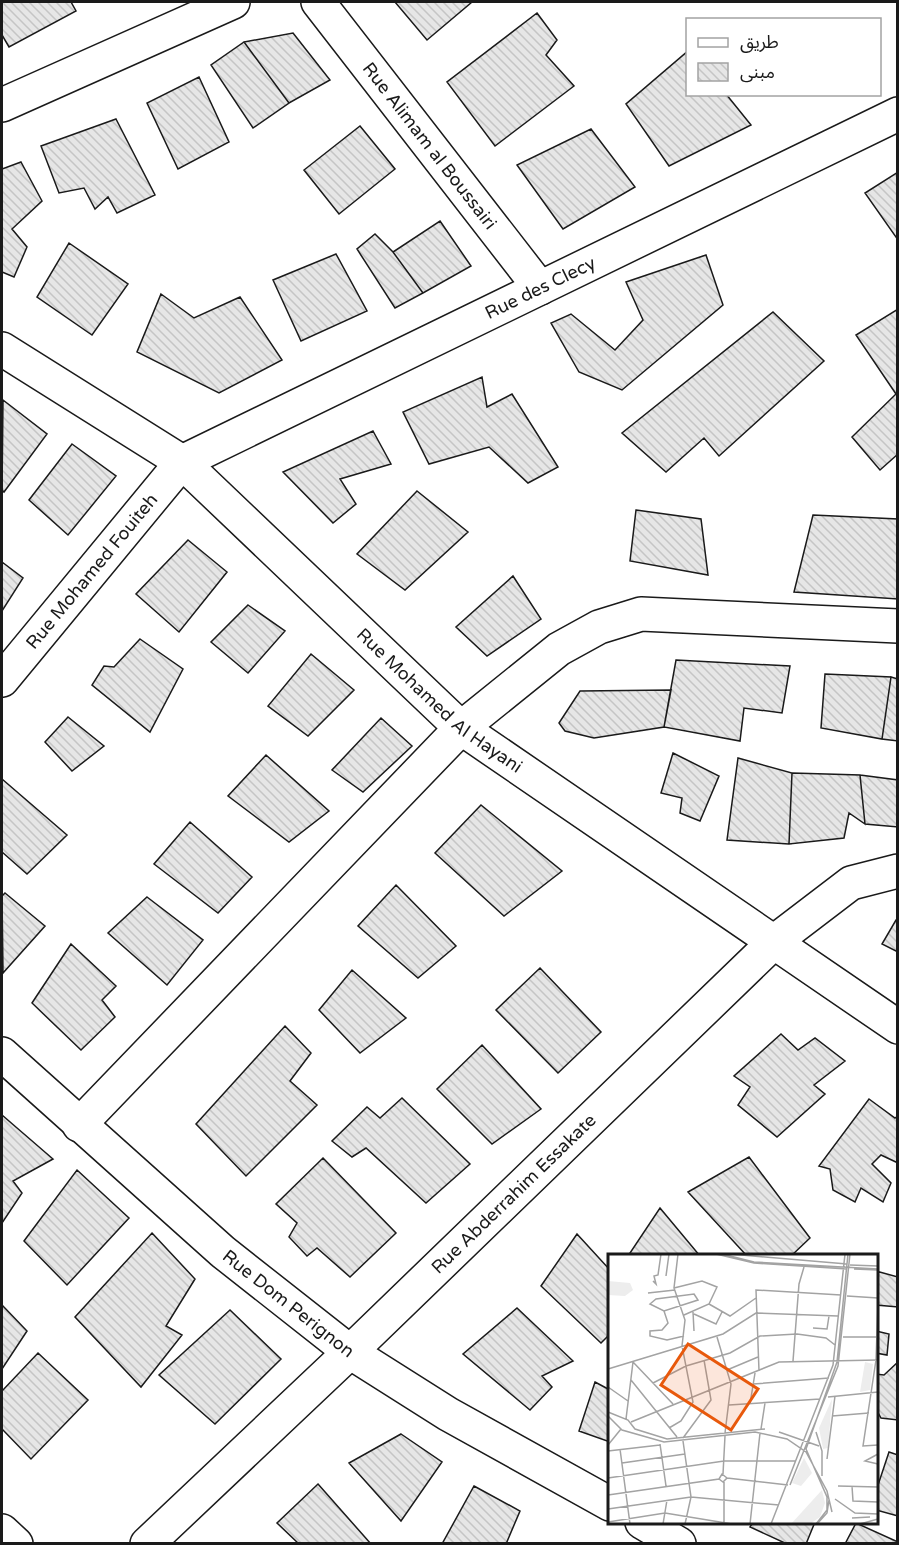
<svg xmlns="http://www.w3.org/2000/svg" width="899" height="1545" viewBox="0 0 899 1545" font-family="'Varela Round','Noto Sans Arabic',sans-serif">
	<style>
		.building { fill: url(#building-back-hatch); stroke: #1a1a1a; stroke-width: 1.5 }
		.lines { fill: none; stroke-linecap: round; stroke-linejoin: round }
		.minor-casing { stroke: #1a1a1a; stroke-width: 36 }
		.minor { stroke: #fff; stroke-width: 33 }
		.labels { text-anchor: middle; stroke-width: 4.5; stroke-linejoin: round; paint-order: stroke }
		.street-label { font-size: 18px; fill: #1a1a1a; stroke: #fff }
		.inset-road { fill: none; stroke: #a3a3a3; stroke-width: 1.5 }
		.view { fill: #e8590c; fill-opacity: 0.15; stroke: #e8590c; stroke-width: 3 }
		.inset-edge { fill: none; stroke: #1a1a1a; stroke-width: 3 }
	</style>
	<defs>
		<pattern id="building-back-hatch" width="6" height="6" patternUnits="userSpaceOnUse" patternTransform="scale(1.5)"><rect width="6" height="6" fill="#e6e6e6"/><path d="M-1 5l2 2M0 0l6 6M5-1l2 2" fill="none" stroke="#c5c5c5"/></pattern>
	</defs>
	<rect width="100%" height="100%" fill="#fff"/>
	<path class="building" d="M2,2h69l5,9 -67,36 -7,-12z
		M395,2h77l-45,38z
		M537,13l20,27 -11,15 28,31 -79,60 -48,-64z
		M293,33l37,47 -41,23 -45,-61z
		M244,42l45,61 -36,25 -42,-63z
		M688,51v43h38l25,31 -82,41 -43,-62z
		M199,77l30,65 -51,27 -31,-66z
		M116,119l39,76 -38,18 -9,-16 -13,12 -11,-21 -25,5 -18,-47z
		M360,126l35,43 -56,45 -35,-44z
		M591,129l44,58 -72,42 -46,-64z
		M21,162l21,39 -30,28 15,18 -13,30 -12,-5v-103z
		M898,172v68l-33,-47z
		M440,221l31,45 -48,27 -30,-41z
		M375,234l18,18 30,41 -28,15 -38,-59z
		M69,243l59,41 -36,51 -55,-38z
		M336,254l31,57 -66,30 -28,-61z
		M706,255l17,50 -101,85 -43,-18 -28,-49 20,-9 44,36 28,-30 -17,-38z
		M161,294l33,24 46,-21 42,63 -63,33 -82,-41z
		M898,309v145l-18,16 -28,-33 44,-43 -40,-59z
		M773,312l51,49 -105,95 -15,-18 -38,34 -44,-39z
		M482,377l5,30 25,-13 46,73 -30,16 -39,-36 -60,17 -26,-52z
		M3,400l44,34 -43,58 -2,-2z
		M373,431l18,33 -51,15 16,25 -23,19 -50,-51z
		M72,444l44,32 -48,59 -39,-35z
		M417,491l51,41 -63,58 -48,-36z
		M636,510l65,9 7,56 -78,-14z
		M813,515l85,4v80l-104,-7z
		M188,540l39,32 -48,60 -43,-38z
		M2,562l21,16 -21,33z
		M513,576l28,43 -54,37 -31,-29z
		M248,605l37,26 -37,42 -37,-31z
		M140,639l43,30 -33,63 -58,-47 12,-19 10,1z
		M311,654l43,36 -46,46 -40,-30z
		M676,660l114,6 -8,47 -38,-5 -4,33 -76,-14z
		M825,674l66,3 -9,62 -61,-11z
		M891,677l7,2v62l-16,-2z
		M671,690l-7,37 -70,11 -29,-7 -6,-8 21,-32z
		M68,717l36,29 -32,25 -27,-29z
		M381,718l31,28 -49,46 -31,-22z
		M673,753l46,23 -19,45 -20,-8 2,-15 -21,-5z
		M266,755l63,56 -40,31 -61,-46z
		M738,758l54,15 -3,71 -62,-4z
		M792,773l68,2 5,49 -16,-11 -5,25 -55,6z
		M860,775l38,5v47l-33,-3z
		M2,779l65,56 -40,39 -25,-22z
		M481,805l81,66 -58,45 -69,-63z
		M190,822l62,55 -34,36 -64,-49z
		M396,885l60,61 -38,32 -60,-52z
		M5,893l40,33 -42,47 -1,-77z
		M147,897l56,43 -36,45 -59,-52z
		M896,920h2v32l-16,-8z
		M71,944l45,42 -14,14 13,17 -34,33 -49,-47z
		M540,968l61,64 -43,41 -62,-63z
		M352,970l54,48 -46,35 -41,-43z
		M285,1026l26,27 -21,28 27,24 -71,71 -50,-52z
		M781,1034l17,16 17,-12 30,23 -31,24 11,9 -48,43 -39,-32 12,-18 -16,-11z
		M482,1045l59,64 -49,35 -55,-55z
		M402,1098l68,66 -44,39 -60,-55 -14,9 -20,-16 35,-34 13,11z
		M869,1099l26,19 3,-2v47l-17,-8 -9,9 19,19 -8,19 -22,-14 -6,14 -22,-12 -3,-21 -11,-3z
		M2,1115l51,44 -40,22 9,12 -20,30z
		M749,1157l61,81 -19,18h-44l-59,-64z
		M323,1158l73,75 -46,44 -33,-29 -10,8 -18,-19 8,-14 -21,-19z
		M77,1170l52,48 -62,67 -43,-44z
		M660,1208l40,48h-72z
		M152,1233l43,46 -29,47 16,9 -41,52 -66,-70z
		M577,1234l33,36v64l-9,9 -60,-57z
		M876,1271l22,6v30l-22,-2z
		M2,1305l25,26 -25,38z
		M517,1308l56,53 -31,15 10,11 -22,23 -67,-56z
		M230,1310l51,49 -66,65 -56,-49z
		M876,1331l13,3 -2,21 -11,-2z
		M38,1353l50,47 -57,59 -29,-30v-38z
		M898,1362v58l-17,-2 -5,-9v-35l8,1z
		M595,1382l15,8v52l-31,-11z
		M401,1434l41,28 -41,59 -52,-58z
		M889,1452l9,3v61l-22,-6v-19z
		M318,1484l53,60h-72l-22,-21z
		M474,1486l46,25 -14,33h-64z
		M753,1522h62l-9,22h-19l-37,-17z
		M856,1523l42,19v2h-53z"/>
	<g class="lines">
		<g class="minor-casing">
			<g id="minor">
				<path id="s1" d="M318,2l222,286"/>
				<path d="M2,105l231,-103"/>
				<path id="s2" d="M2,349l180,113 279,266 437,299"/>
				<path id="s3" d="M2,680l180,-218 716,-348"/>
				<path id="s4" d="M2,1054l221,198 127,100 98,62 162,90"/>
				<path d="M79,1125l382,-397 98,-79 40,-22 42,-13 257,12"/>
				<path d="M642,1522l37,22"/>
				<path d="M2,1531l14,13"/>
				<path id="s5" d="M147,1544l203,-192 425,-411 76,-58 47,-12"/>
			</g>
		</g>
		<use href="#minor" class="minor"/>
	</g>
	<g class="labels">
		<g class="street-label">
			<text dy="6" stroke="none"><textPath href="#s1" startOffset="182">Rue Alimam al Boussairi</textPath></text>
			<text dy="6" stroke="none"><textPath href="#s3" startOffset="681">Rue des Clecy</textPath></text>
			<text dy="6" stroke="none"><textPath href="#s3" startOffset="141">Rue Mohamed Fouiteh</textPath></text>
			<text dy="6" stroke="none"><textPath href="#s2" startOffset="564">Rue Mohamed Al Hayani</textPath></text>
			<text dy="6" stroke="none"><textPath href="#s5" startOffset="507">Rue Abderrahim Essakate</textPath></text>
			<text dy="6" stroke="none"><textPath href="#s4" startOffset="380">Rue Dom Perignon</textPath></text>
		</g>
	</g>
	<g transform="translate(608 1254)">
		<rect width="270" height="270" fill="#fff"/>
		<path d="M196,204l8,15 -11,13 -9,-3zM214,236l3,13 -5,14 -10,7h-19z" fill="#ededed"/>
		<path d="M0,27l22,2 3,7 -8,6 -17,-1z" fill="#ededed"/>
		<path d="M224,145l-4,49 -5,1 -4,-21z" fill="#ededed"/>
		<path d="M257,108l8,2 -3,26 -10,2z" fill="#ededed"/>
		<path class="inset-road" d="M108,0l38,9 93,6M114,0l32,8 124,7M122,0l117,10M242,11l28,1M246,15l24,1M58,22l3,-22M45,27l3,3 -2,-8 4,-1 3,-21M66,34l28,-7 15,6 -8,17 -25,11M40,39l27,-3M86,40l4,6 -34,11 -14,-7 6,-5zM239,42l31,2M101,50l21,12 26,-18M270,50l-2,56 -13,86 15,-1M56,57l4,12 -6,7 -12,1v5l17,4 17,-4M85,58l1,19M86,60l22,10 6,-12M205,74l14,1 2,-13M109,83l14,47 -6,49M235,83h34M185,107l6,-77 5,-17M25,108l40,42M0,115l115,-35 33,-21 82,3M119,116l31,-13M151,117l-3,-81 85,5M23,126l46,57M45,129l33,-17 44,-13 30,-17 37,-2 29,4 9,7M145,130l76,-6M0,133l20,14M220,143l50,-5M142,150l5,-31M121,151l91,-6M0,158l20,8 7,9 32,10 98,-10M0,162l14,14 42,12 91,-10 32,7 19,13 21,39 5,21M224,162l37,-3M18,165l7,-57M23,168l148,-60 99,-2M61,174l12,-7 12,-19 -11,-56 3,-26 -11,-32 4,-34M153,175l4,-26M171,178l40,14M208,178l6,19v25M75,184l28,-38 -7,-40M75,187l8,56 -6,27M52,190l6,42M0,191l13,-16M12,195l10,75M0,197l52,-6M270,200l-13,7 13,3M219,205l8,-63M14,209l63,-9M115,220l2,-38M0,224l116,-17h72M119,224l61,7M182,231l48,-119 12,-112M230,232l40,1M244,232l1,15 25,1M0,241l111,-16 3,-5 5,4 -4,4 -4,-3M227,245l20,14 23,1M0,255l83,-12 88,8M244,264l18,-1M0,268l57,-9 67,11M116,269v-41M55,270l4,-24M142,270l10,-91M163,270l62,-159 12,-111M208,270l11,-14v-13l-21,-48 31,-87 11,-108M209,270l10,-11 2,-13M252,270l18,-5"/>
		<path class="view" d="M80,90l70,45 -27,41 -70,-45z"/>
		<rect width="270" height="270" class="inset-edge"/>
	</g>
	<rect width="899" height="1545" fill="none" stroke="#1a1a1a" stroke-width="6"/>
	<rect x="686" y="18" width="195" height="78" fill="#ffffff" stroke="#a3a3a3" stroke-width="1.5"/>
	<rect x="698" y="38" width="30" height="9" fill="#ffffff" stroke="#a3a3a3" stroke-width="1.5"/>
	<text x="740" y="48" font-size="18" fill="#1a1a1a">طريق</text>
	<rect x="698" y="63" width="30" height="18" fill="url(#building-back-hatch)" stroke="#a3a3a3" stroke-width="1.5"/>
	<text x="740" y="78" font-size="18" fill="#1a1a1a">مبنى</text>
</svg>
